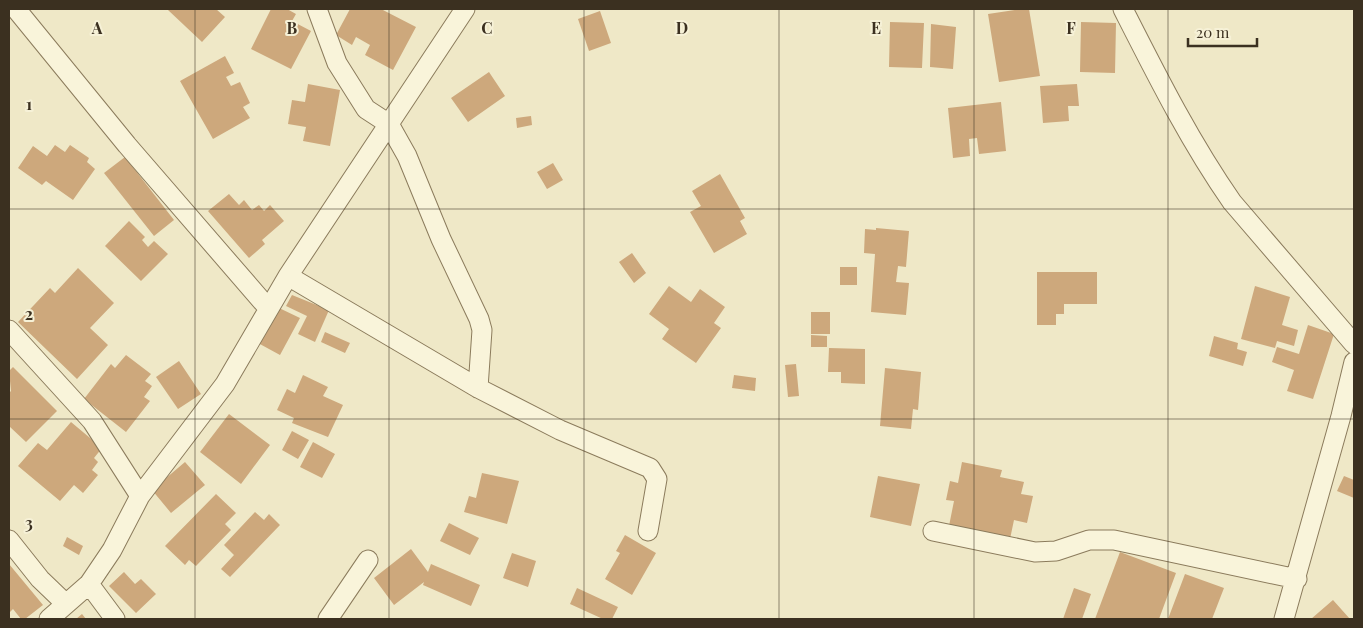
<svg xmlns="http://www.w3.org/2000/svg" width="1363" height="628" viewBox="0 0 1363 628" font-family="'Playfair Display',serif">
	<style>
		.building { fill: #cda87c }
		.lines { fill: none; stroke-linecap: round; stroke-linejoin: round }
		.minor-casing { stroke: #8b7b5c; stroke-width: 21 }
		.minor { stroke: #f9f4da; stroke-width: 19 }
		.grid { fill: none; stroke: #3b3020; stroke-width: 1; stroke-opacity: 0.55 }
		.grid-label { font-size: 16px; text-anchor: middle; font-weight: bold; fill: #3b3020; stroke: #f6f1d7; stroke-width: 4; stroke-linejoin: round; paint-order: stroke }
	</style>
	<rect width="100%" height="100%" fill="#efe8c7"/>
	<path class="building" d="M169,9h47l9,8 -23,25 -34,-32z
		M271,9h16l9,5 -4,7 19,10 -20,38 -40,-20z
		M350,9h31l35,18 -23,43 -28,-15 5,-10 -14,-8 -4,8 -16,-10z
		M1022,9h7l11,67 -41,6 -11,-68z
		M600,11l11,32 -22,8 -11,-32z
		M890,22l34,1 -2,45 -33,-1z
		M1081,22l35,1 -1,50 -35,-1z
		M931,24l25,3 -3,42 -23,-2z
		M225,56l9,17 -8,4 5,9 9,-4 10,21 -7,4 7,11 -37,21 -33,-58z
		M489,72l16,24 -37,26 -17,-24z
		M308,84l32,6 -10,56 -27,-5 3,-14 -18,-3 4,-24 13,2z
		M1077,84l2,22h-11l1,15 -26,2 -3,-37z
		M1001,102l5,49 -27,3 -2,-16 -8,1 1,17 -17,2 -5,-50z
		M531,116l1,9 -15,3 -1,-10z
		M55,145l10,7 5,-7 19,13 -2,4 8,7 -22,31 -27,-19 -4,4 -24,-17 15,-22 14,10z
		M125,157l49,63 -20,16 -50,-63z
		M553,163l10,17 -16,9 -10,-17z
		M720,174l25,44 -5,3 7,13 -33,19 -24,-41 11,-6 -9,-15z
		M229,194l10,11 5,-5 8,10 7,-5 5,6 6,-6 14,16 -22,19 3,4 -16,14 -41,-47z
		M129,221l16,16 -3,3 6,7 6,-6 14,13 -27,27 -36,-35z
		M876,228l33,3 -3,36 -8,-1 -2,16 13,1 -3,32 -35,-3 4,-58 -11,-1 1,-24 11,1z
		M632,253l14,20 -12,10 -15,-21z
		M840,267h17v18h-17z
		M78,268l36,35 -24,25 18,17 -31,34 -59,-57 32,-34 5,5z
		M1037,272h60v32h-33v10h-8v11h-19z
		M669,286l22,16 9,-13 25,18 -11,16 7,5 -25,35 -34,-24 7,-10 -20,-15z
		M1255,286l35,11 -8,28 16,5 -4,16 -17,-5 -2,7 -34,-9z
		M292,295l37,15 -14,32 -17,-8 9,-18 -21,-10z
		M277,307l23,11 -20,37 -22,-12z
		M811,312h19v22h-19z
		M1308,325l26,9 -21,65 -26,-8 7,-21 -22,-8 5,-15 22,7z
		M325,332l25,11 -5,10 -24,-11z
		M811,335l16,1v11h-16z
		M1214,336l24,7 -1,6 10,3 -4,14 -34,-10z
		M829,348l36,1v35l-24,-1v-11h-13z
		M126,355l25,19 -6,7 7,5 -8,11 6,4 -24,31 -42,-33 27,-35 4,4z
		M179,361l22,33 -23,15 -22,-32z
		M796,364l3,32 -11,1 -3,-32z
		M13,367l44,44 -31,31 -17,-16v-33l2,-2 -2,-20z
		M885,368l36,4 -3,38 -5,-1 -2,20 -31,-3z
		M303,375l25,12 -5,9 20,9 -15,32 -36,-14 2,-5 -17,-8 10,-21 8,4z
		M734,375l22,3 -1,13 -23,-3z
		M229,414l41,31 -29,39 -41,-32z
		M71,422l31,26 -8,10 4,4 -6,8 6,5 -15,18 -9,-8 -14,16 -42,-35 20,-23 9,7z
		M292,431l17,9 -11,19 -16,-9z
		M313,442l22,12 -13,24 -22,-11z
		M185,462l20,23 -34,28 -19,-23z
		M962,462l40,8 -2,7 24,5 -3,12 12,2 -6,27 -13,-3 -4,19 -61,-13 5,-25 -8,-1 4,-19 8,2z
		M482,473l37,8 -12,43 -43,-12 5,-16 7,2z
		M878,476l42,8 -9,42 -41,-9z
		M1344,476l10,4v18l-17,-7z
		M216,494l20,19 -11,11 6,6 -35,36 -7,-6 -4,5 -20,-19z
		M255,512l9,8 5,-6 11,11 -50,52 -9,-8 13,-14 -10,-10z
		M449,523l30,15 -9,17 -30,-14z
		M625,535l31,18 -24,42 -27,-16 15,-26 -4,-2z
		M67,537l16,9 -4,9 -16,-9z
		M411,549l17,23 3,-8 49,21 -9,21 -48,-21 1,-3 -30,23 -20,-27z
		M1120,552l56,21 -17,46h-64z
		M512,553l24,8 -8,26 -25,-9z
		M9,564l34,41 -18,14h-4l-8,-10 -4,4z
		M124,572l11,12 6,-5 15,15 -20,19 -27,-27z
		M1185,574l39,14 -12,31h-44z
		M577,588l41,19 -6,12h-9l-33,-15z
		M1074,588l17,6 -9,25h-19z
		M1333,600l17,19h-39z
		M82,614l4,5h-10z"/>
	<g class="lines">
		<g class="minor-casing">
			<path id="minor" d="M16,9l111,136 141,163
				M317,9l20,54 29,46 23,15 18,32 34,83 38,80 3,11 -4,58
				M1123,9c33,65 67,133 109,193l122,142
				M288,276l190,112 82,42 90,38 7,11 -9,52
				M9,330l83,91 48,75
				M933,531l102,21 21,-1 33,-11h25l183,39
				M9,540l31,39 26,25
				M89,584l26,35
				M49,619l40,-35 23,-34 28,-54 85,-112 63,-108 177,-267
				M328,619l40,-59
				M1284,619l57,-203 13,-54"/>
		</g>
		<use href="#minor" class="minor"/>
	</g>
	<path class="grid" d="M195,9v610M389,9v610M584,9v610M779,9v610M974,9v610M1168,9v610M9,209h1345M9,419h1345"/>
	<g class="grid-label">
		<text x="97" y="34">A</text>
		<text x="292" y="34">B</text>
		<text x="487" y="34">C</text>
		<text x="682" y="34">D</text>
		<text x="876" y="34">E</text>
		<text x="1071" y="34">F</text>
		<text x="29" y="110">1</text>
		<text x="29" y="320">2</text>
		<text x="29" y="529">3</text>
	</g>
	<rect width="1363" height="628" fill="none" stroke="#3b3020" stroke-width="20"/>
	<path d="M1188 38v8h69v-8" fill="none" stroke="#3b3020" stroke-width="2.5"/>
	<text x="1196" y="38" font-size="15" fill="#3b3020" stroke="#f6f1d7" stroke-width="4" paint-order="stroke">20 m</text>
</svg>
